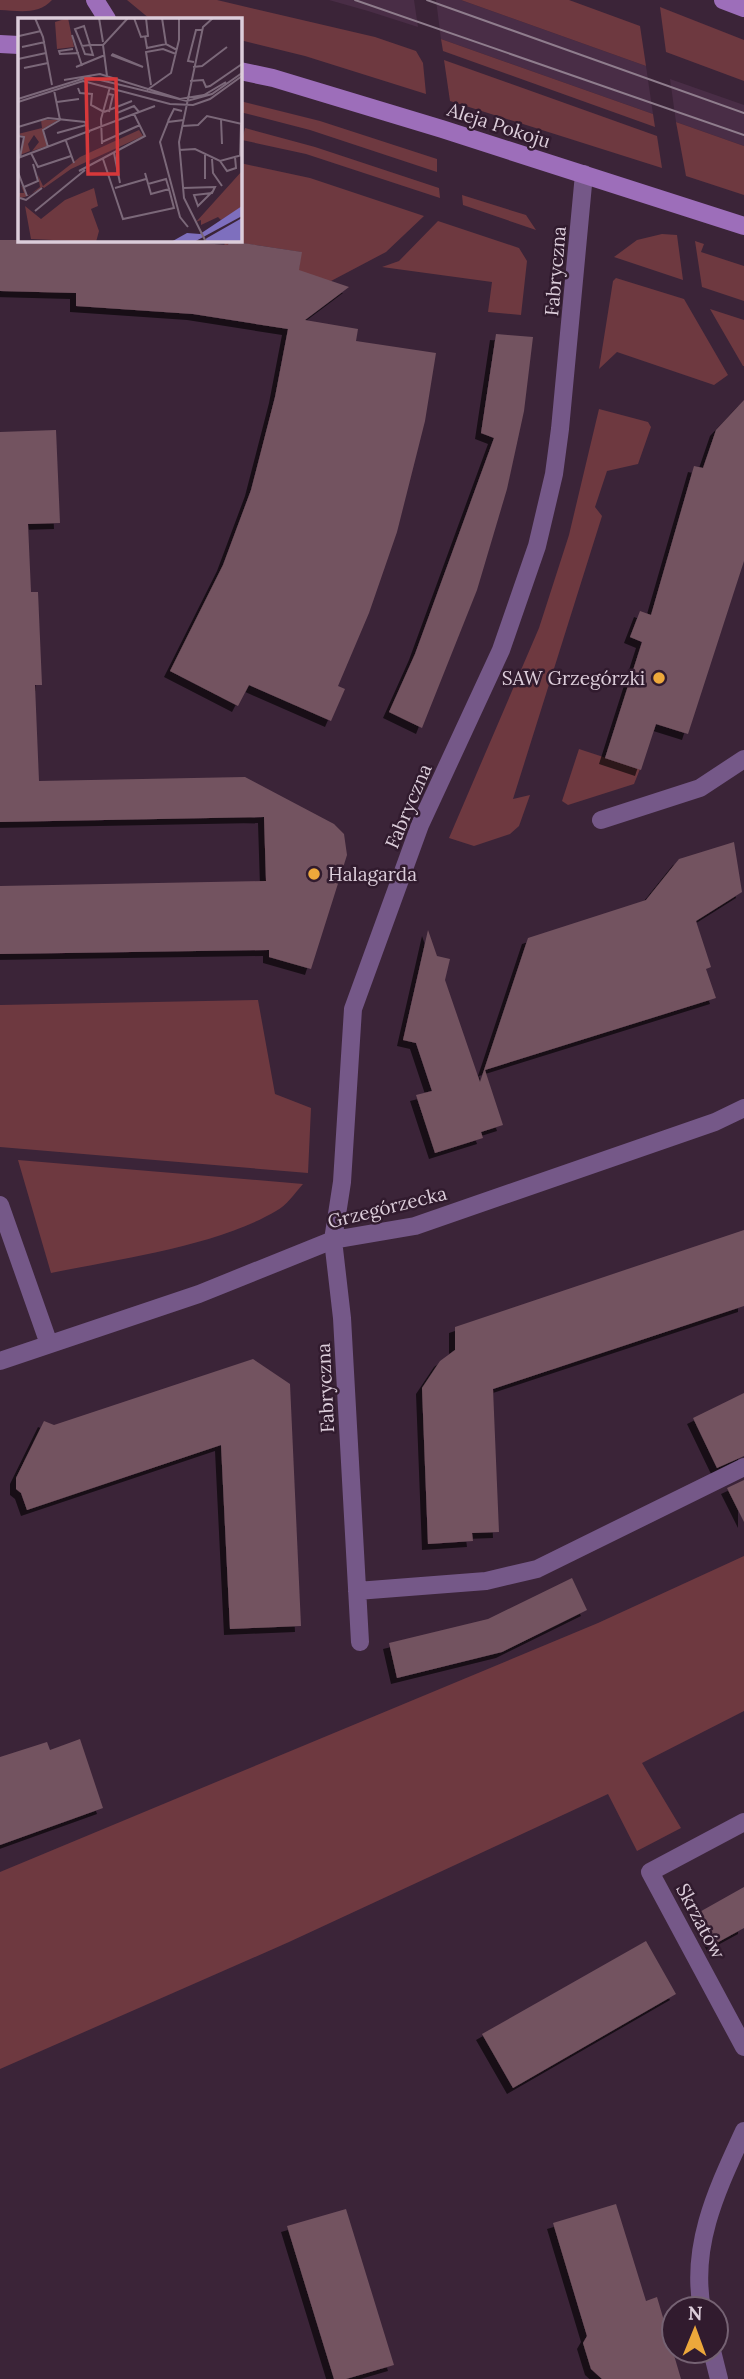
<svg xmlns="http://www.w3.org/2000/svg" width="744" height="2379" viewBox="0 0 744 2379" font-family="Lora,serif">
	<style>
		.built { fill: #492d46 }
		.green { fill: #6e3940 }
		.building { fill: #735360; filter: url(#shadow) }
		.lines { fill: none; stroke-linecap: round; stroke-linejoin: round }
		.minor { stroke: #755888; stroke-width: 18 }
		.secondary { stroke: #9d6eba; stroke-width: 18 }
		.tram { stroke: #8f7d8d; stroke-width: 2 }
		.poi-dot { fill: #eda83b; stroke: #311b2e; stroke-width: 2.5 }
		.labels { text-anchor: middle; stroke-width: 5; stroke-linejoin: round; paint-order: stroke }
		.street-label { font-size: 19px; fill: #dccdda; stroke: #311b2e }
		.poi-label { font-size: 19px; fill: #dccdda; stroke: #311b2e; text-anchor: end }
		.inset-road { fill: none; stroke: #7b6879; stroke-width: 2 }
		.view { fill: #d7383a; fill-opacity: 0.15; stroke: #d7383a; stroke-width: 3.5 }
		.inset-edge { fill: none; stroke: #dccdda; stroke-width: 3.5 }
	</style>
	<defs>
		<filter id="shadow"><feDropShadow dx="-6" dy="6" stdDeviation="0" flood-color="#0009"/></filter>
	</defs>
	<rect width="100%" height="100%" fill="#3b2438"/>
	<path class="built" d="M329,0h85l4,27 -50,-16z
		M436,0h25l185,66 7,48 -212,-75z
		M670,79l74,26v41l-68,-24z"/>
	<path class="green" d="M0,0h52c-13,15 -33,11 -52,10z
		M127,0h90l158,37 41,14 7,12 3,31 -121,-38 -65,-16v-21h-90z
		M461,0h108l71,26 6,40z
		M660,7l84,33v41l-78,-29z
		M441,39l212,75 2,13 -212,-76z
		M444,60l213,76 5,32 -212,-67z
		M240,101l80,20 117,38v13l-127,-42 -70,-18z
		M676,122l68,24v49l-58,-19z
		M245,128l70,19 124,41 1,10 -134,-44 -64,-14z
		M240,163l70,15 114,38 -38,36 -55,29 -33,-5 3,-24 -72,-11 -2,7h-3l1,-8h15z
		M462,195l64,20 10,15 -73,-25z
		M438,221l81,27 8,13 -6,54 -33,-3 4,-30 -110,-15 17,-6z
		M662,234l15,1 6,45 -69,-23 23,-17z
		M695,241l9,3 -3,8 43,14v35l-42,-14z
		M616,278l68,21 44,76 -14,10 -97,-33 -18,17 14,-88z
		M710,309l34,11v46h-1z
		M599,409l49,13 3,5 -13,37 -31,7 -12,36 7,9 -89,283 17,-4 -11,31 -9,8 -36,12 -25,-8 90,-210 30,-93z
		M579,749l61,20 -6,15 -66,21 -6,-4z
		M258,1000l17,94 36,14 -3,65 -308,-26v-142z
		M18,1160l285,24c-8,9 -17,22 -27,27 -59,35 -158,48 -225,62z
		M744,1556v155l-102,52 39,65 -44,23 -29,-57 -319,148 -289,127v-197l598,-249z"/>
	<path class="building" d="M0,240h159l69,5 1,-4 73,11 -3,18 50,17 -44,33 53,9 -2,12 80,12 -11,68 -28,111 -28,81 -31,73 7,3 -14,32 -82,-36 -11,21 -68,-35 53,-106 28,-75 24,-93 13,-68 -95,-15 -117,-8v-13l-76,-2z
		M496,334l37,3 -9,74 -17,78 -30,101 -55,138 -33,-16 26,-58 79,-216 -13,-5z
		M744,400v161l-56,173 -32,-10 -15,46 -36,-12 37,-116 -12,-5 10,-26 11,4 43,-149 9,2 13,-38z
		M56,430l4,93 -32,1 3,68h7l4,93h-7l4,96 206,-4 89,47 10,10 3,21 -36,114 -42,-12v-7l-269,4v-68l266,-5 -2,-64 -264,5v-390z
		M734,842l8,50 -46,29 15,46 -5,2 10,29 -231,72 18,55 -22,7 2,6 -48,15 -19,-58 16,-4 -16,-48 -13,-3 25,-110 9,26 13,3 -5,21 35,102 48,-144 118,-38 33,-41z
		M744,1230v76l-251,83 6,143 -27,1 1,8 -45,3 -6,-156 18,-27 15,-11v-23z
		M253,1359l37,25 11,242 -71,3 -9,-184 -194,65 -6,-17 -5,-4v-11l28,-57 10,4z
		M744,1393v63l-27,12 -24,-50z
		M744,1480v42l-17,-34z
		M572,1578l15,32 -85,42 -105,26 -8,-35 99,-24z
		M80,1739l23,69 -103,37v-88l47,-15 3,8z
		M744,1887v41l-31,17 -17,-31z
		M646,1941l30,53 -163,94 -31,-54z
		M616,2204l30,97 11,-4 24,82h-79l-11,-10 -8,-26 4,-7 -34,-113z
		M346,2209l48,156 -48,14h-12l-47,-153z"/>
	<g class="lines">
		<path class="minor" d="M601,820l99,-32 44,-29
			M0,1205l49,139
			M0,1361l199,-67 134,-54 82,-14 300,-104 29,-14
			M357,1591l129,-10 51,-12 207,-102
			M360,1642l-18,-324 -9,-78 9,-58 11,-173 67,-184 81,-175 36,-104 17,-72 6,-45 24,-255
			M744,1822l-94,50 94,175
			M702,2309c-12,-65 16,-121 42,-178
			M712,2351l7,28"/>
		<path class="secondary" d="M95,0l12,19
			M723,0l21,8
			M0,44l19,1
			M240,71l33,7 169,51 302,97"/>
		<path class="tram" d="M355,0l389,135
			M427,0l317,113"/>
	</g>
	<g class="poi-dot">
		<circle cx="659" cy="678" r="7"/>
		<circle cx="314" cy="874" r="7"/>
	</g>
	<g class="labels">
		<g class="street-label">
			<text transform="translate(499 125) rotate(18)" y="7">Aleja Pokoju</text>
			<text transform="translate(555 271) rotate(-85)" y="7">Fabryczna</text>
			<text transform="translate(408 806) rotate(-67)" y="7">Fabryczna</text>
			<text transform="translate(387 1207) rotate(-14)" y="7">Grzegórzecka</text>
			<text transform="translate(325 1388) rotate(-93)" y="7">Fabryczna</text>
			<text transform="translate(701 1921) rotate(62)" y="7">Skrzatów</text>
		</g>
		<g class="poi-label">
			<text x="645" y="685">SAW Grzegórzki</text>
			<text x="328" y="881" text-anchor="start">Halagarda</text>
		</g>
	</g>
	<g transform="translate(18 18)">
		<rect width="224" height="224" fill="#3b2438"/>
		<path d="M50,0l6,29 -17,2 -2,-27zM23,102h17l-15,9 4,17 -15,5 7,-9 -5,-7 -6,9 2,7 -10,4 5,-18 -7,-3 24,-6zM121,112l4,6 -72,33 -27,19 -1,-1 -18,10 -5,1 -2,-5h6l-3,-8 7,11 12,-9 -2,-12 5,11 37,-29zM224,153l-1,37 -20,12 -3,-3 -17,8v-5l-5,2zM76,170l4,18 -7,3 8,22 -3,11 -65,-3 -6,-33 16,13 24,-19z" fill="#6e3940"/>
		<path d="M224,188v10l-48,26h-23l16,-9 13,1zM224,200v24h-40l5,-4z" fill="#7e6fbe"/>
		<path class="inset-road" d="M17,0l8,19 9,48M81,0l4,24M116,0l7,19 7,-1 -2,-18M144,0l4,26M54,17l10,31M1,18l22,-5M127,18l2,12 19,-4 11,6M64,28l3,8 8,1 -3,-10 -8,1 -7,-17 9,-3 6,19h13M4,29l23,-5M55,31l-14,2 1,3 19,-1M93,37l32,12 -31,-13M0,41l28,-6M176,44l-6,-1 8,-31h6M58,49l29,-12M175,49l9,-1 25,-19M6,50l24,-5M89,58l-4,-31 25,-27M46,62l36,-6 80,25 24,-4 22,-13M172,63l13,-1 3,7 4,-1 32,-22M133,67l-5,-33 17,-3 13,5M60,70l2,5 12,1 -1,11 13,7M36,72l6,30M129,72l24,-17 8,-33v-22M0,81l70,-22 99,24 25,-7 30,-21M0,84l65,-21 87,23 23,1 17,-6 32,-23M39,84l22,-3M86,94l28,-11M91,94l4,-17 -4,-1M99,95l17,-7 5,6M203,101l1,25M166,102l-16,2 -8,20 20,75 8,10M150,103l6,-12 8,2M164,108l16,-1 9,-9 35,8M0,109l30,-9 37,4 4,11M39,115l29,-8M0,118l6,1 -4,20M48,123l8,22M84,124l38,-17M84,126l-1,-25 9,-32M30,129l-5,-17 17,-10M161,132l16,-1 25,12 22,-6M13,135l7,14 33,-11M96,135l6,30M222,137l1,-31M0,140l137,-52M85,141l20,60 51,-11 -5,-19M194,141l1,14 9,13M202,143l7,10 9,-3 -1,-11M61,153l66,-35 -11,-22M0,154l9,24M127,155l6,21 18,-5 -3,-10 -18,5M187,161v-24M6,169l14,-6 -5,-17M97,170l31,-9M165,170l32,-1 -3,6 -18,2 4,11 14,-14M2,180l6,2 16,-12M17,193l50,-41M188,224l-22,-44 -5,-56 24,-115 10,-9"/>
		<path class="view" d="M68,61h30l2,95h-30z"/>
		<rect width="224" height="224" class="inset-edge"/>
	</g>
	<g transform="translate(695 2330) rotate(1)"><circle r="33" fill="#311b2e" stroke="#756273" stroke-width="2"/>
	<path d="M0-5L12 26L0 18L-12 26Z" fill="#eda83b"/>
	<text y="-10" font-size="19" font-weight="bold" text-anchor="middle" fill="#dccdda">N</text>
	</g>
</svg>
